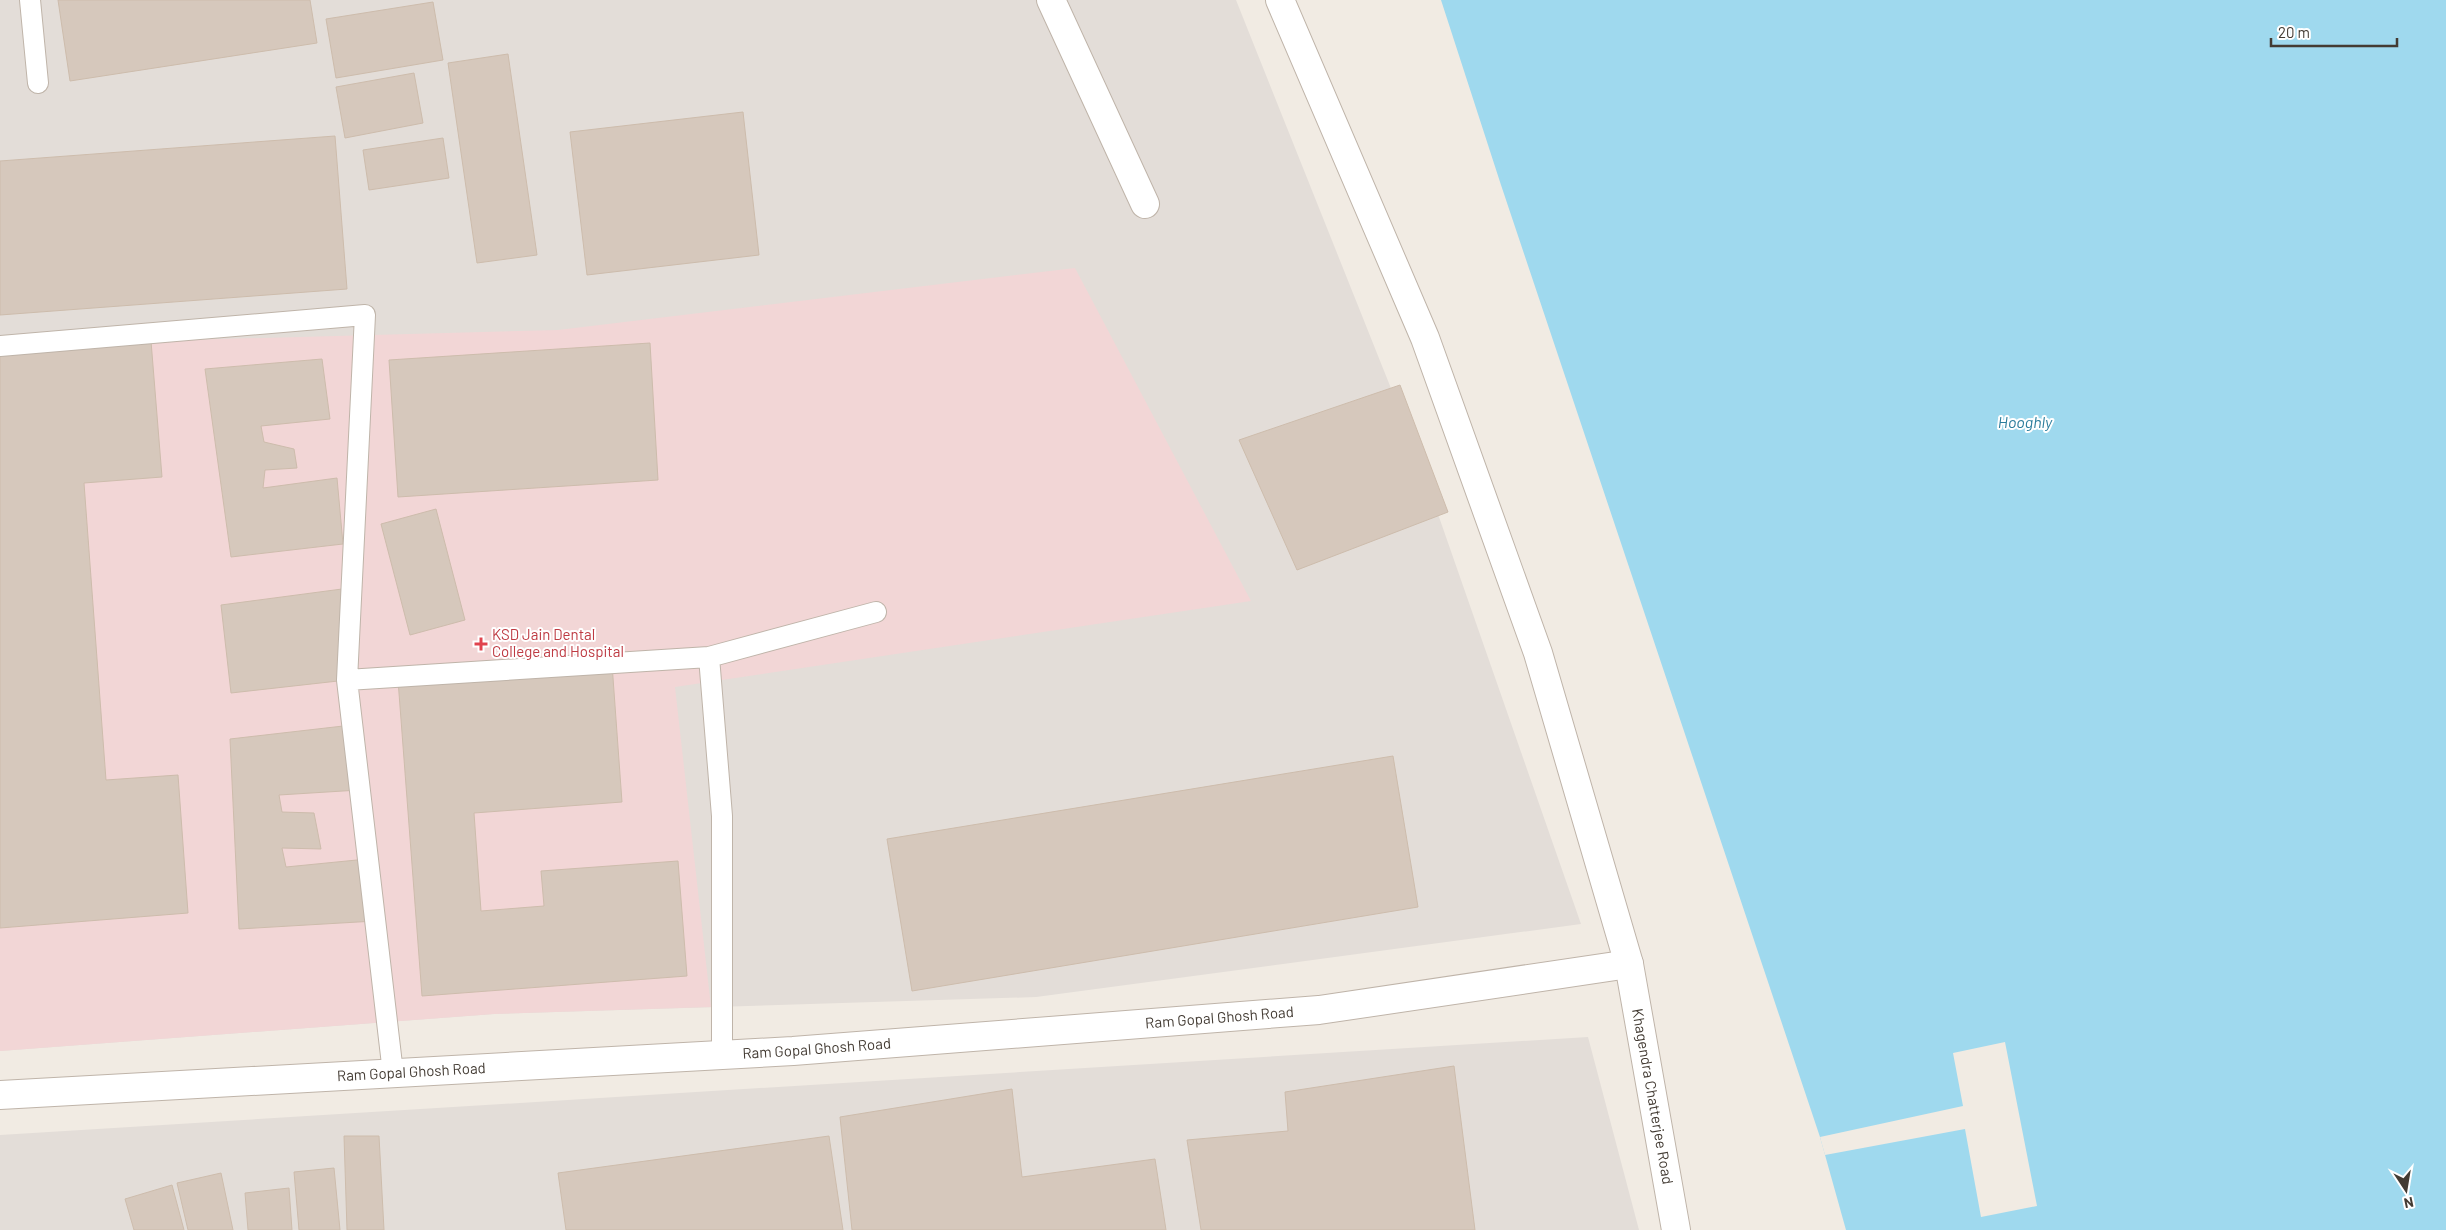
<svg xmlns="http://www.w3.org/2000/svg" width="2446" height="1230" viewBox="0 0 2446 1230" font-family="Barlow,sans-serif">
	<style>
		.industrial { fill: #e3ddd8 }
		.medical { fill: #f2d6d6 }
		.water { fill: #9fd9ee }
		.pier { fill: #f1ebe3 }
		.building { fill: #d6c8bc; stroke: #cdbcac }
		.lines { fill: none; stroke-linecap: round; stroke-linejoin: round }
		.service-casing { stroke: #bfb4a9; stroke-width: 22 }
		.minor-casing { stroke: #bfb4a9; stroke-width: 30 }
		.service { stroke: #fff; stroke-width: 20 }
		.minor { stroke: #fff; stroke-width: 28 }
		.health-dot { fill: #e0444e; stroke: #fff; stroke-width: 2 }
		.labels { text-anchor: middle; stroke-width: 4; stroke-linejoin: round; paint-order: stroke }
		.health-label { font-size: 15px; fill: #be3a42; stroke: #fff; text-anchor: start }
		.street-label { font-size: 15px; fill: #433b33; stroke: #fff }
		.water-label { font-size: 16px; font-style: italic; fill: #2c7d9c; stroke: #fff }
	</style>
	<rect width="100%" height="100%" fill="#f1ebe3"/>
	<path class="industrial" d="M0,0h1236l180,451 165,473 -545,73 -542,17 -494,37z
		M1588,1037l51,193h-1639v-95z"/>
	<path class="medical" d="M1075,268l176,333 -576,86 36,320 -217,7 -494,37v-706l558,-15z"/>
	<path class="water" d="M1441,0h1005v1230h-600l-26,-93 -319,-952z"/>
	<path class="pier" d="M2005,1042l32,164 -56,11 -16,-88 -140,26 -5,-18 143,-31 -10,-53z"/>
	<path class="building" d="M58,0h252l7,43 -247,38z
		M433,2l10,58 -107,18 -10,-59z
		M508,54l29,201 -60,8 -29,-200z
		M414,73l9,50 -78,15 -9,-51z
		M743,112l16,143 -172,20 -17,-143z
		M335,136l12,153 -347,26v-154z
		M443,138l6,40 -80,12 -6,-40z
		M151,341l11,136 -78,6 22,297 72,-5 10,138 -188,15v-575z
		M650,343l8,137 -260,17 -9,-137z
		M322,359l8,60 -69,7 3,16 30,7 3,19 -32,2 -2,18 74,-10 6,66 -112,13 -26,-188z
		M1400,385l48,127 -151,58 -58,-130z
		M436,509l29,111 -55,15 -29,-111z
		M342,589l5,91 -116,13 -10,-88z
		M612,664l10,138 -148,11 7,98 63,-5 -3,-35 137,-10 9,115 -265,20 -24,-316z
		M352,725l7,65 -80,5 3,17 32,1 7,36 -39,-1 4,19 81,-8 8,62 -136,8 -9,-190z
		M1393,756l25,151 -506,84 -25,-152z
		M1454,1066l21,164h-274l-14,-90 101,-9 -3,-39z
		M1012,1089l10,88 133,-18 11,71h-314l-12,-113z
		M344,1136h35l5,94h-37z
		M829,1136l14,94h-277l-8,-57z
		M334,1168l6,62h-41l-5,-58z
		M221,1173l12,57h-45l-11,-47z
		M172,1185l12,45h-50l-9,-31z
		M289,1188l3,42h-44l-3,-37z"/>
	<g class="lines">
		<g class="service-casing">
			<path id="service" d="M30,0l8,83
				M0,346l365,-31 -18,365 46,393
				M709,657l13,159v239
				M347,680l362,-23 167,-45"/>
		</g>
		<g class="minor-casing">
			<g id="minor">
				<path d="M1051,0l94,204"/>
				<path id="s1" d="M1280,0l145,338 113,315 91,311 47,266"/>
				<path id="s2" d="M0,1095l793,-44 526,-41 310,-46"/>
			</g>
		</g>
		<use href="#service" class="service"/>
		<use href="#minor" class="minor"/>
	</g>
	<path class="health-dot" d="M478.5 636.5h5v5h5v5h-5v5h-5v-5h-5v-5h5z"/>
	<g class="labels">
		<g class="health-label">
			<text x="492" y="640">KSD Jain Dental<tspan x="492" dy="17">College and Hospital</tspan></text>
		</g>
		<g class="street-label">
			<text dy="5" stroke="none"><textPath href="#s2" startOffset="1222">Ram Gopal Ghosh Road</textPath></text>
			<text dy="5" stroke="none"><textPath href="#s2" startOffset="818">Ram Gopal Ghosh Road</textPath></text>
			<text dy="5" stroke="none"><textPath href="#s2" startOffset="412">Ram Gopal Ghosh Road</textPath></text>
			<text dy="5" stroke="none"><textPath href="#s1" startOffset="1161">Khagendra Chatterjee Road</textPath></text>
		</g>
		<g class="water-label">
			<text x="2025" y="428">Hooghly</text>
		</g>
	</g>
	<g transform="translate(2406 1190) rotate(168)" stroke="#ffffff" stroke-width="4" paint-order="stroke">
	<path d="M0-4L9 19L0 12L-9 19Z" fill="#433b33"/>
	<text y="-8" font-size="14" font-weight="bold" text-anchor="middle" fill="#433b33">N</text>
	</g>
	<path d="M2271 38v8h126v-8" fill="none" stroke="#433b33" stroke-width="2.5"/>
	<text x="2278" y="38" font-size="15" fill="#433b33" stroke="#ffffff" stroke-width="4" paint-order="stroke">20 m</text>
</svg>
